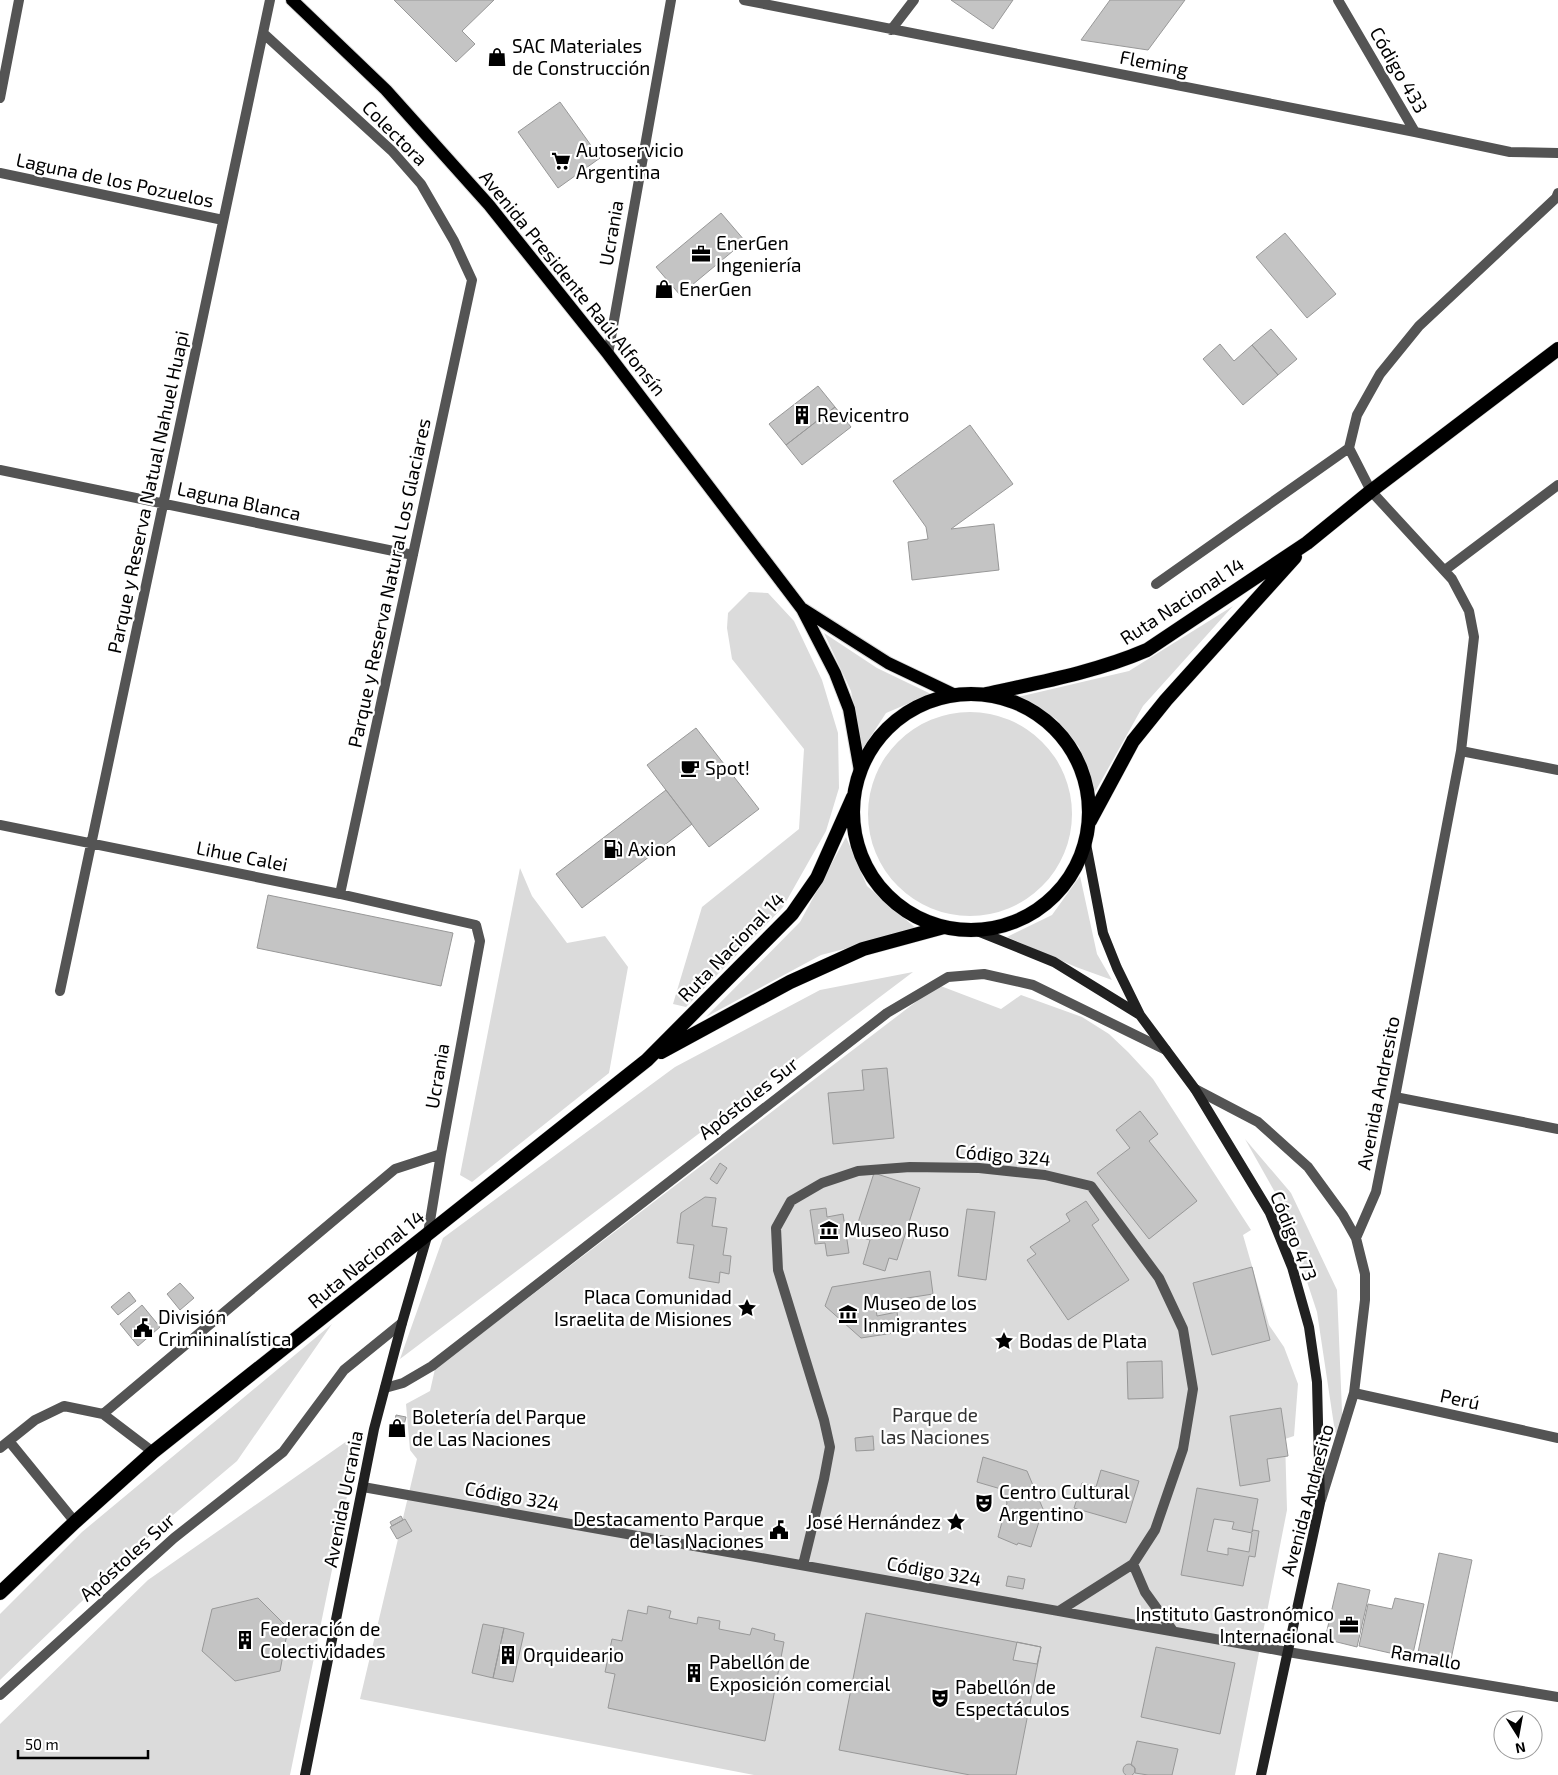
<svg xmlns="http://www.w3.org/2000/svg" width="1558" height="1775" viewBox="0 0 1558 1775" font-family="'Exo 2',sans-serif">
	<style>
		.green { fill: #dbdbdb }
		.building { fill: #c4c4c4; stroke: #989898; fill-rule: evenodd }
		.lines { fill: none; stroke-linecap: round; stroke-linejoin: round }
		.primary-casing { stroke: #dbdbdb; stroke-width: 14 }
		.trunk-casing { stroke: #dbdbdb; stroke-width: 15 }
		.minor { stroke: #545454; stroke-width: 10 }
		.secondary { stroke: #212121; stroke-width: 10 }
		.primary { stroke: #000; stroke-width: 12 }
		.trunk { stroke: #000; stroke-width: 14 }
		.labels { text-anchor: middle; stroke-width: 4.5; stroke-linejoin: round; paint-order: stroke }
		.poi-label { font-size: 19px; fill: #000; stroke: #fff; text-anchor: start }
		.street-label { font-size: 19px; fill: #000; stroke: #fff }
		.park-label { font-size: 19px; fill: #323232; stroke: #fff }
	</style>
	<rect width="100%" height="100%" fill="#fff"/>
	<path class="green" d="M749,592l19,1 26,28 28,59 16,53 1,55 -13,43 -43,76 -97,100 -13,-3 29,-97 97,-78 5,-80 -72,-90 -5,-31 1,-15z
		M1233,606l-90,100 -48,86 -16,-45 -23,-28 -38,-22 111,-26z
		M824,633l53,35 54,26 -45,19 -24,37 -11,-59z
		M868 814a102 102 0 1 1 204 0a102 102 0 1 1-204 0Z
		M846,837l21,49 51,44 -97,25 -115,62 94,-95z
		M520,868l12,28 35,47 38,-7 23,31 -19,106 -137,109 -12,-7z
		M1080,876l17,78 15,26 -36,-13 -69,-30 45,-22z
		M913,972l-513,387 43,-121 232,-171 145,-77z
		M938,985l63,24 20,-14 61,22 27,17 19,18 25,27 98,151 -8,5 26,90 15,22 14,37 -4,52 -9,3 2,71 -52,265h-481l-394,-76 57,-240 -7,-9 -4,-46 24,-13 5,-22z
		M1245,1139l46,54 46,97 6,146 -8,-4 -18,-120 -36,-109z
		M332,1324l-95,137 -77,65 -160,154v-66l82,-82z
		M347,1441l6,26 -63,308h-290v-51l148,-144z"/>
	<path class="building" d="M394,0h100l-32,31 13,13 -19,18z
		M951,0h62l-20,29z
		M1110,0h75l-37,50 -67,-10z
		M560,102l40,56 -42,30 -40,-56z
		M721,213l24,28 -65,54 -24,-28z
		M1285,233l51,61 -29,24 -51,-61z
		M1271,329l26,30 -19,16 -26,-30z
		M1220,344l14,17 18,-16 26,30 -35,30 -40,-46z
		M818,386l17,21 -49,38 -17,-21z
		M835,407l16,20 -49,38 -16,-20z
		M970,425l43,59 -62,45 43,-5 5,46 -87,10 -4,-38 20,-3 -2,-12 -33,-46z
		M696,728l63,81 -50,38 -62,-82z
		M666,790l26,34 -110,84 -26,-34z
		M268,895l185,38 -12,53 -184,-38z
		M887,1068l7,70 -61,6 -5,-51 36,-3 -2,-20z
		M1140,1111l18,23 -9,7 48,60 -48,38 -52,-66 33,-25 -14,-18z
		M720,1163l7,5 -10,16 -7,-5z
		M874,1173l46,15 -23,72 -8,-2 -4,13 -22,-7 7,-24 -16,-5z
		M705,1197l11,1 -4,28 15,2 -4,27 8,1 -2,18 -9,-2 -1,11 -30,-5 5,-33 -17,-2 4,-30z
		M1086,1201l13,19 -7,5 37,55 -61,40 -41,-60 9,-6 -6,-7 40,-26 -4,-7z
		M826,1208l1,9 16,-3 6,39 -22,3 -2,-13 -10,1 -5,-34z
		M967,1209l28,3 -9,68 -28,-4z
		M1252,1267l18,73 -58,15 -19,-72z
		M930,1271l3,23 -58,9 2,13 20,-4 3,20 -39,6 -36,-32 7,-19z
		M180,1283l14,15 -14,12 -13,-16z
		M129,1292l7,9 -18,14 -7,-8z
		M142,1305l18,22 -22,19 -18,-22z
		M1162,1361l1,37 -35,1 -1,-37z
		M1281,1408l7,48 -21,3 3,22 -30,5 -10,-70z
		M396,1415l10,2 -5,20 -9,-2z
		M873,1436l1,14 -18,1 -1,-13z
		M983,1457l44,14 16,38 -12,38 -13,-4 -1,2 -19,-8 9,-34 -6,-14 -24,-7z
		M1101,1470l38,11 -13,42 -52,-15 8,-25 14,4z
		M1197,1488l61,11 -6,33 1,-2 6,1 -4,26 -6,-1 -6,30 -62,-11zM1214,1519l20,3 -2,7 20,4 -3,19 -21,-4v7l-21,-4z
		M401,1516l2,4 -11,6 -2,-4z
		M405,1519l7,12 -15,8 -7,-12z
		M1439,1553l33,7 -22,104 -33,-7z
		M1008,1576l17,3 -2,10 -17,-3z
		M1338,1583l32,7 -13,57 -32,-8z
		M258,1598l30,30 -8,43 -45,10 -33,-30 10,-42z
		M1395,1598l29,6 -12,54 -53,-12 9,-42 24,5z
		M648,1606l23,5 -2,7 28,6 1,-7 22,4 -1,8 31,6 2,-7 23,6 -1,6 10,2 -19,99 -157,-33 7,-34 -10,-2 7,-33 10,2 6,-31 19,4z
		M866,1613l175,34 -25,128h-46l-131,-25z
		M483,1624l21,4 -11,50 -21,-5z
		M504,1628l20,5 -11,49 -20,-4z
		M1017,1642l24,5 -4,17 -24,-4z
		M1156,1647l79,16 -15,71 -79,-17z
		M1137,1741l41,8 -6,26h-24l-13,-2v-5l-4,-3z
		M1123 1770a6 6 0 1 1 12 0a6 6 0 1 1-12 0Z"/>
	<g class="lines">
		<g class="primary-casing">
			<path id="primary" d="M292,0l94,90 103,115 119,149 194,255 33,64 14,36 11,62
				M803,609l85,54 67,32"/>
		</g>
		<g class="trunk-casing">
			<path id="trunk" d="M986,694c55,-12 110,-22 161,-44l160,-107 64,-52 187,-142
				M853 812a118 118 0 1 1 236 0a118 118 0 1 1-236 0Z
				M1090,821l43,-80 33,-41 129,-143
				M661,1052l129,-70 73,-33 81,-22
				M0,1593l75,-71 78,-70 494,-392 145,-146 25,-36 36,-81"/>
		</g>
		<path class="minor" d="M744,0l671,132 95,20 48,1
			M1338,0l77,132
			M891,30l23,-30
			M263,33l129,118 29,33 33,57 18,39 -132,614
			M0,98l19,-98
			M0,173l223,47
			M608,354l63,-354
			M1349,448l22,43 81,88 17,32 5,26 -13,114 -66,346 -19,95 -20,46
			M0,470l413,85
			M1445,570l113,-85
			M1156,584l193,-136 8,-33 23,-41 39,-48 137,-128 2,-5
			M1461,751l97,19
			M0,825l340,69 136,31 4,16 -39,213 -13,79
			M60,991l210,-991
			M1195,1089l63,33 50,45 35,48 13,23 9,36v26l-11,93 -33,107
			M1395,1097l163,32
			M385,1388l18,-5 29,-17 455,-353 61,-36 36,-3 49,11 133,65
			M1354,1393l204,45
			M103,1414l292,-245 46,-15
			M9,1441l66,81
			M0,1448l35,-28 29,-14 39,8 50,38
			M363,1487l925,165 270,45
			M1133,1564l12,28 28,39
			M803,1565l21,-86 6,-32 -6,-27 -46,-150 -2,-42 15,-27 31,-18 36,-12 52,-4 69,1 66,7 46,11 68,92 24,51 10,60 -10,60 -28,81 -22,34 -74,47
			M0,1695l174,-157 109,-86 61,-82 58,-47"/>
		<path class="secondary" d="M1086,844l17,89 14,35 23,47 55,74 75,124 22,54 17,60 8,55 3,121 -59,272
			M975,930l79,32 86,53
			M305,1775l69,-346 28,-106 26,-90"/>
		<use href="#primary" class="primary"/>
		<use href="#trunk" class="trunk"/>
	</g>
	<defs>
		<g id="shop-bare" transform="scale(1.5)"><path d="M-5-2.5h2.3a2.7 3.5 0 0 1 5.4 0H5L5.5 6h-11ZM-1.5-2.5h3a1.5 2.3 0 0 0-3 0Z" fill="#000" stroke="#fff" stroke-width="2.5" paint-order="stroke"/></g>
		<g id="supermarket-bare" transform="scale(1.5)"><path d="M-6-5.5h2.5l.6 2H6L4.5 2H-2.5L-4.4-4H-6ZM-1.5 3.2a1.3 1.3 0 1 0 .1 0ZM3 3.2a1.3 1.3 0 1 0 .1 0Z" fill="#000" stroke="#fff" stroke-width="2.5" paint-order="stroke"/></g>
		<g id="office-bare" transform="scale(1.5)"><path d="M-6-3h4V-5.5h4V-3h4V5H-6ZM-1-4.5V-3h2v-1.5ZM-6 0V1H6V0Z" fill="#000" stroke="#fff" stroke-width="2.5" paint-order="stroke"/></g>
		<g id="building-bare" transform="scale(1.5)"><path d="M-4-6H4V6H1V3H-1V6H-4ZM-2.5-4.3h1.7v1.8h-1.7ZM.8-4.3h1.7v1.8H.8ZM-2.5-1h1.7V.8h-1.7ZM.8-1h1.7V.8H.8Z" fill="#000" stroke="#fff" stroke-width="2.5" paint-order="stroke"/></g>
		<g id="cafe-bare" transform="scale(1.5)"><path d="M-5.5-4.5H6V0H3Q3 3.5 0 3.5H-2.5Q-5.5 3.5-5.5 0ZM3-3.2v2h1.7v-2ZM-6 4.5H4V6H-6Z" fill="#000" stroke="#fff" stroke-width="2.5" paint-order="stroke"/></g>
		<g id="fuel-bare" transform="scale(1.5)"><path d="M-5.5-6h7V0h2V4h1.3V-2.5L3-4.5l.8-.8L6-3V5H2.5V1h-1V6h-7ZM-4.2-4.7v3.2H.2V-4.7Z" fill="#000" stroke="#fff" stroke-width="2.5" paint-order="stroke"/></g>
		<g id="museum-bare" transform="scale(1.5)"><path d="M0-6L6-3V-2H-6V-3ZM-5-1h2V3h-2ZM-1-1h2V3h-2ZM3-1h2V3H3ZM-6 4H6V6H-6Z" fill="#000" stroke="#fff" stroke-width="2.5" paint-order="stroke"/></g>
		<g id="sight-bare" transform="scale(1.5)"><path d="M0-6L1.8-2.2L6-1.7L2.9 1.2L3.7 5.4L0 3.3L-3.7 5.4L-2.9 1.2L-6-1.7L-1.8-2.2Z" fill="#000" stroke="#fff" stroke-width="2.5" paint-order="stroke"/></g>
		<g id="civic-bare" transform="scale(1.5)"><path d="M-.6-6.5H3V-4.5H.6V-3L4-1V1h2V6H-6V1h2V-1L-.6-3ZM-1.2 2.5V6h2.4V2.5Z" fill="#000" stroke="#fff" stroke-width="2.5" paint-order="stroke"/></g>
		<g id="theatre-bare" transform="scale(1.5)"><path d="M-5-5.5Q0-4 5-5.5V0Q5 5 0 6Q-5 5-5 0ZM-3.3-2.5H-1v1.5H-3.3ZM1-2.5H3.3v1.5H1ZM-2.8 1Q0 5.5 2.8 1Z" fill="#000" stroke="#fff" stroke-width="2.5" paint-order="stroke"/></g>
	</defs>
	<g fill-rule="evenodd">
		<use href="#shop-bare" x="497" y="57"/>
		<use href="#supermarket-bare" x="561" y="161"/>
		<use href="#office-bare" x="701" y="254"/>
		<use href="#shop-bare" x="664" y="289"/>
		<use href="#building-bare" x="802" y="415"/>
		<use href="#cafe-bare" x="690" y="768"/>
		<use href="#fuel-bare" x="613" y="849"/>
		<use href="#museum-bare" x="829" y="1230"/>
		<use href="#sight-bare" x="747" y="1308"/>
		<use href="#museum-bare" x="848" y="1314"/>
		<use href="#civic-bare" x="143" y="1328"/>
		<use href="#sight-bare" x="1004" y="1341"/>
		<use href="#shop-bare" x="397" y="1428"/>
		<use href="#theatre-bare" x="984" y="1503"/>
		<use href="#sight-bare" x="956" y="1522"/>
		<use href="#civic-bare" x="779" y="1530"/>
		<use href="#office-bare" x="1349" y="1625"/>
		<use href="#building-bare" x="245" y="1640"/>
		<use href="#building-bare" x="508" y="1655"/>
		<use href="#building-bare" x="694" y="1673"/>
		<use href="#theatre-bare" x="940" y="1698"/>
	</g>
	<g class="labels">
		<g class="poi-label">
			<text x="512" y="53">SAC Materiales<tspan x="512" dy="22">de Construcción</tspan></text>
			<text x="576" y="157">Autoservicio<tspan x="576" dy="22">Argentina</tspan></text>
			<text x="716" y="250">EnerGen<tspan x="716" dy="22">Ingeniería</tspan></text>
			<text x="679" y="296">EnerGen</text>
			<text x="817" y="422">Revicentro</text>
			<text x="705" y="775">Spot!</text>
			<text x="628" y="856">Axion</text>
			<text x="844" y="1237">Museo Ruso</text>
			<text x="732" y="1304" text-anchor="end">Placa Comunidad<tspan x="732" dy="22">Israelita de Misiones</tspan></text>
			<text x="863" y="1310">Museo de los<tspan x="863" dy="22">Inmigrantes</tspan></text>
			<text x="158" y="1324">División<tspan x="158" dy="22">Crimininalística</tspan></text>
			<text x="1019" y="1348">Bodas de Plata</text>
			<text x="412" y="1424">Boletería del Parque<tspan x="412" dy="22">de Las Naciones</tspan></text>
			<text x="999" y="1499">Centro Cultural<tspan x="999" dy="22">Argentino</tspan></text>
			<text x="764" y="1526" text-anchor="end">Destacamento Parque<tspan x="764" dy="22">de las Naciones</tspan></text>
			<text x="941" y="1529" text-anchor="end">José Hernández</text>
			<text x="1334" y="1621" text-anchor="end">Instituto Gastronómico<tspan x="1334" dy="22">Internacional</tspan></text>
			<text x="260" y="1636">Federación de<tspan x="260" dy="22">Colectividades</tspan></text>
			<text x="523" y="1662">Orquideario</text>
			<text x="709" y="1669">Pabellón de<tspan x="709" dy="22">Exposición comercial</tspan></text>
			<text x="955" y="1694">Pabellón de<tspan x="955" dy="22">Espectáculos</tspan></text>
		</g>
		<g class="street-label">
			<text transform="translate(1154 63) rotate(11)" y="7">Fleming</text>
			<text transform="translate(1399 70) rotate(60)" y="7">Código 433</text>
			<text transform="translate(395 133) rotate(45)" y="7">Colectora</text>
			<text transform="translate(115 180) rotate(12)" y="7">Laguna de los Pozuelos</text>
			<text transform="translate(611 233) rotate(-80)" y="7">Ucrania</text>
			<text transform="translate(573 283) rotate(51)" y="7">Avenida Presidente Raúl Alfonsín</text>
			<text transform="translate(148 492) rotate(-78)" y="7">Parque y Reserva Natual Nahuel Huapi</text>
			<text transform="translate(239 501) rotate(12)" y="7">Laguna Blanca</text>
			<text transform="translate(389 583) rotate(-78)" y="7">Parque y Reserva Natural Los Glaciares</text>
			<text transform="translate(1182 601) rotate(-33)" y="7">Ruta Nacional 14</text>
			<text transform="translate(242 856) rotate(11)" y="7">Lihue Calei</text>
			<text transform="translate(731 947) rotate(-46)" y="7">Ruta Nacional 14</text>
			<text transform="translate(437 1076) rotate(-80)" y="7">Ucrania</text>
			<text transform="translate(1378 1093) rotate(-79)" y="7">Avenida Andresito</text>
			<text transform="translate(748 1098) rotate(-38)" y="7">Apóstoles Sur</text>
			<text transform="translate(1003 1155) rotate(5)" y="7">Código 324</text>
			<text transform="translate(1294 1236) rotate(68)" y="7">Código 473</text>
			<text transform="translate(366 1259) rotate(-39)" y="7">Ruta Nacional 14</text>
			<text transform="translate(1460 1399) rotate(12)" y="7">Perú</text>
			<text transform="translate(512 1496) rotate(10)" y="7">Código 324</text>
			<text transform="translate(343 1499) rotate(-79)" y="7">Avenida Ucrania</text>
			<text transform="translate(1307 1500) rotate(-75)" y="7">Avenida Andresito</text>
			<text transform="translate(127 1557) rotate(-42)" y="7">Apóstoles Sur</text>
			<text transform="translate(934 1571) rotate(10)" y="7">Código 324</text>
			<text transform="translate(1426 1657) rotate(10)" y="7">Ramallo</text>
		</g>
		<g class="park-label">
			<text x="935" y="1422">Parque de<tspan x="935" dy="22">las Naciones</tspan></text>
		</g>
	</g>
	<g transform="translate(1518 1735) rotate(169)"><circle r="24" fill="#ffffff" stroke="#999999"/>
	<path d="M0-4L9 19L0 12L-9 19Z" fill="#000000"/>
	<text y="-8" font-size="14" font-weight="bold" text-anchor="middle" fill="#000000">N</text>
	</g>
	<path d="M18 1750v8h130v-8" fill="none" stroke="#000000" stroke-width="2.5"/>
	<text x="25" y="1750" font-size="15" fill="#000000" stroke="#ffffff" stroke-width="4" paint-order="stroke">50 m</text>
</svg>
